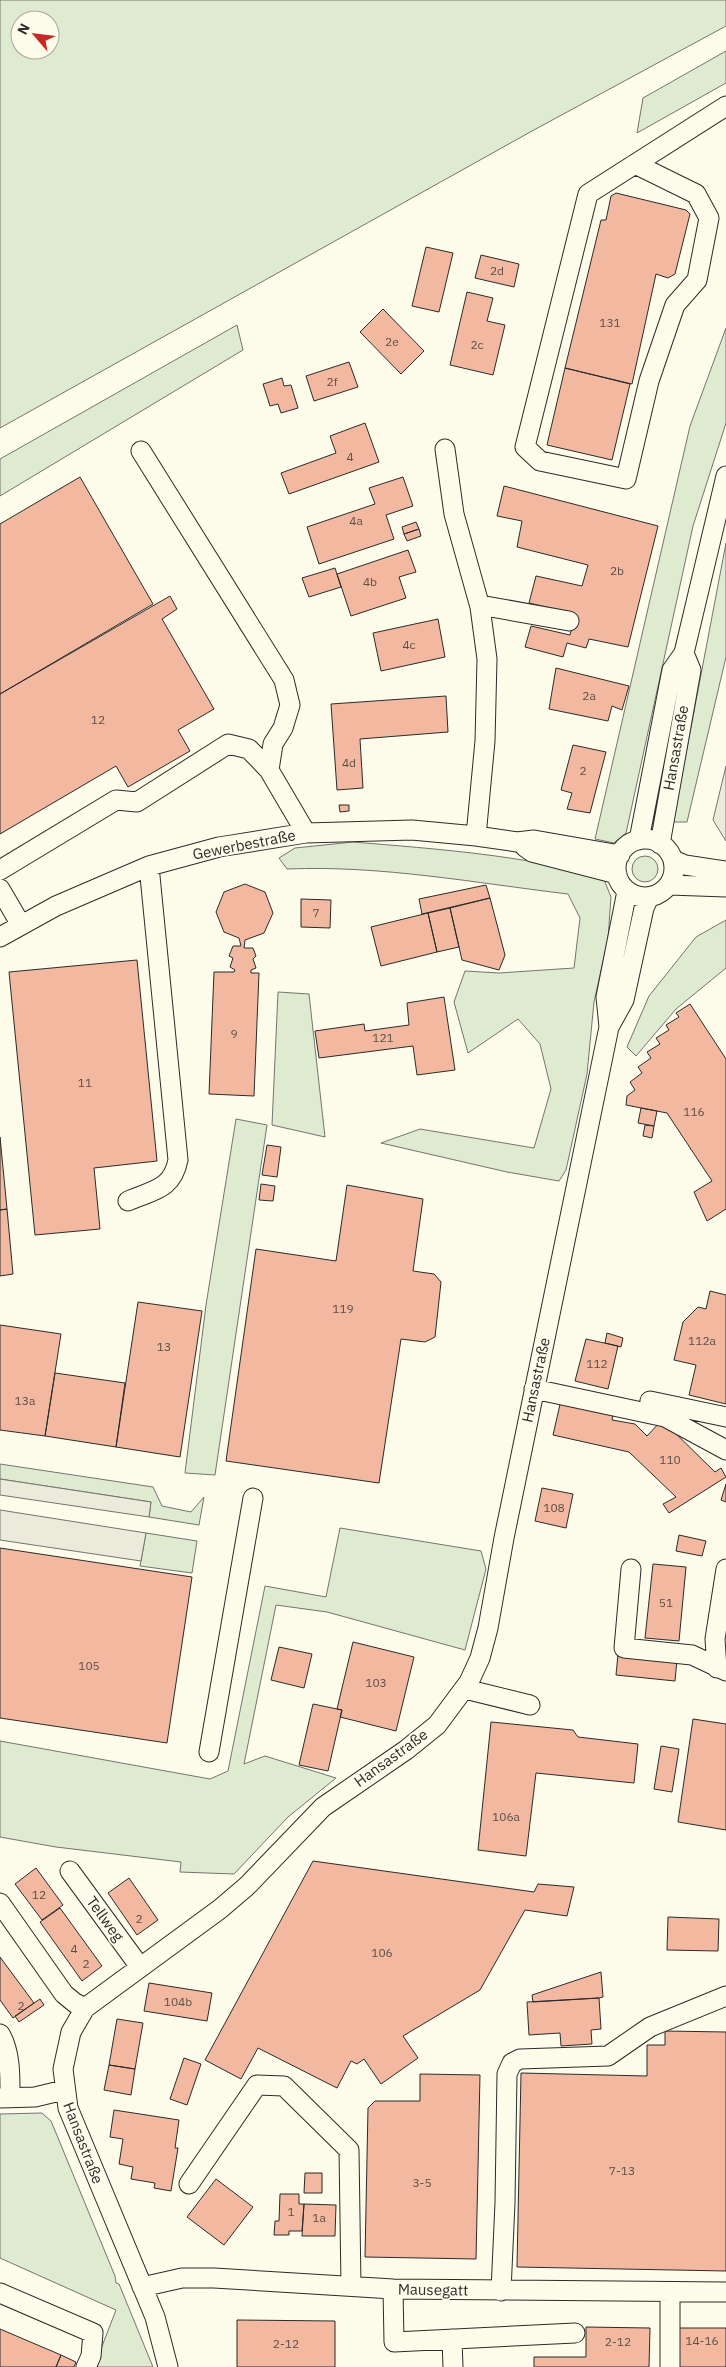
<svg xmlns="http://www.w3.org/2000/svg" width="726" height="2367" viewBox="0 0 726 2367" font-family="'IBM Plex Sans',sans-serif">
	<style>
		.green { fill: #deebd1; stroke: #74746e; fill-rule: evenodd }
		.parking { fill: #eceadb; stroke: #74746e }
		.building { fill: #f2b8a0; stroke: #2b2b2b }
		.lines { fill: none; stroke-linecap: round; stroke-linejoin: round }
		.minor-casing { stroke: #2b2b2b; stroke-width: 21 }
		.minor { stroke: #fdfbea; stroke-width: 19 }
		.labels { text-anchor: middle; stroke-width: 4; stroke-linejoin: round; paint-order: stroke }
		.number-label { font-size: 12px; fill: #5d4e48 }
		.street-label { font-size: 15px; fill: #2b2b2b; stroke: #fdfbea }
	</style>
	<rect width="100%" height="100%" fill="#fdfbea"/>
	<path class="green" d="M0,0h726v26l-194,105 -532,297zM20,20h30v30h-30z
		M726,51v32l-89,50 6,-35z
		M237,325l6,25 -243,146v-37z
		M726,328v95l-33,103 -67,307 -12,10 -19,-4 95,-413z
		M726,543v114l-39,165h-14z
		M353,842c85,7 168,13 250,35l8,20 -3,42 -14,63 -7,72 -21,96 -7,11 -52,-9 -126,-29 39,-14 114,19 17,-59 -11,-45 -22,-25 -50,34 -14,-51 11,-31 34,2 75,-5 6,-50 -12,-24c-93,-11 -187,-29 -281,-25l-8,-11 16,-10z
		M632 869a13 13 0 1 1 26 0a13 13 0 1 1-26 0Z
		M726,920v48l-50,41 -40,47 -9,-9 22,-51 47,-59z
		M278,992l31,2 16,143 -53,-12z
		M236,1119l31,6 -52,350 -30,-2 21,-168z
		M0,1464l153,23 9,19 29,6 13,-15 -5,28 -50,-8 2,-15 -151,-23z
		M340,1528l141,23 5,18 -21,81 -138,-38 -51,-7 -32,159 21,-8 71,22 -48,39 -54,57 -54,-2 1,-10 -125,-15 -56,-10v-96l210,38 18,-8 37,-185 61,11z
		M146,1533l51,8 -5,32 -52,-7z
		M42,2113l9,8 64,155 1,7 3,1 34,83h-59l22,-57 -116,-52v-144z"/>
	<path class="parking" d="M726,766v75l-13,-21z
		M0,1479l151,23 -2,15 -149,-22z
		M0,1510l146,23 -5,28 -141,-21z"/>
	<path class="building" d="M616,193l70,17 4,4 -15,60 -7,4 -12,-4 -24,110 -67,-16 36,-148h5l5,-24z
		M426,247l27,6 -14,59 -27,-6z
		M481,255l38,9 -5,23 -39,-9z
		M467,292l26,6 -6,23 18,4 -12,50 -43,-10z
		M383,309l41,42 -23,23 -41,-42z
		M349,362l9,25 -44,14 -8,-25z
		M565,368l65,16 -18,76 -65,-15z
		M282,378l2,8 7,-1 7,23 -17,5 -3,-9 -8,2 -7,-22z
		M365,423l14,39 -90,32 -8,-21 55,-20 -6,-17z
		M80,477l73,127 -153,90v-170z
		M403,477l10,29 -27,9 8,24 -75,25 -12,-37 68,-23 -6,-16z
		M504,486l154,40 -30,121 -39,-8 -3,9 -19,-5 -4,14 -38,-10 6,-21 39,9 5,-21 -46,-11 7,-27 46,10 6,-21 -71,-18 5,-26 -25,-5z
		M416,522l3,7 -15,5 -2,-7z
		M419,529l2,7 -14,5 -3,-7z
		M408,550l8,22 -17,5 7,21 -55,18 -14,-42z
		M335,568l6,19 -32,10 -7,-19z
		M170,596l7,13 -15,10 52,90 -36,21 12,21 -62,36 -12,-21 -116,68v-140z
		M438,619l7,38 -64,14 -8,-38z
		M556,668l73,18 -7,24 -10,-4 -4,15 -59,-12z
		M446,696l2,36 -88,7 3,49 -26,2 -6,-86z
		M573,745l33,7 -16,61 -23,-4 5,-16 -11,-3z
		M339,805h10v6l-9,1z
		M245,884l20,8 8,21 -9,20 -19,7 -1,8h9l3,8 -3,3 3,9 -5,2v3h8l-5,123 -45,-2 5,-122h20l1,-2 -5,-3 3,-9 -4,-2 4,-10h8l-2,-8 -15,-6 -8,-20 8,-20z
		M486,885l4,13 -68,16 -3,-15z
		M490,898l15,57 -6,15 -37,-10 -12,-52z
		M301,899l30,1 -1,28 -29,-1z
		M450,908l9,39 -22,5 -9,-39z
		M428,913l9,39 -56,14 -10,-39z
		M137,960l20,201 -63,7 6,61 -65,6 -26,-263z
		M444,997l11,73 -38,5 -4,-29 -94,12 -4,-27 49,-7 1,7 44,-6 -2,-22z
		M690,1004l36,55v150l-19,12 -13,-29 18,-11 -45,-68 -41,-8 1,-9 8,-6 -5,-8 12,-9 -4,-6 13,-9 -4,-6 13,-8 -4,-6 13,-8 -3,-5 13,-8 -3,-4z
		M641,1108l16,3 -3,15 -16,-3z
		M645,1125l9,1 -2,12 -9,-2z
		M0,1137l7,72 -7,1z
		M267,1145l14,2 -4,30 -15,-2z
		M261,1184l14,2 -2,15 -14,-1z
		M347,1185l76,14 -10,72 21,3 7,8 -6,55 -10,5 -24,-3 -22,144 -153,-22 30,-212 80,12z
		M7,1209l6,65 -13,2v-66z
		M710,1291l16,4v109l-37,-9 7,-30 -22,-5 9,-38 15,-15 8,2z
		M138,1302l64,9 -22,146 -64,-10z
		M0,1325l61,9 -16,102 -45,-6z
		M607,1333l16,5 -2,9 -16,-4z
		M586,1339l32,7 -10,43 -33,-8z
		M55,1373l70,10 -9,64 -71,-11z
		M561,1400l53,11 -2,9 23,4 12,12 15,-16 53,52 6,-4 5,9 -57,36 -6,-9 13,-7 -47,-45 -76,-17z
		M726,1484v18l-5,-2z
		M542,1488l31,6 -7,34 -31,-7z
		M679,1535l27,6 -4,15 -26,-5z
		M0,1548l192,29 -25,166 -167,-25z
		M653,1564l33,3 -7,74 -34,-3z
		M353,1642l61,15 -18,74 -56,-14 2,-7 -5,-1z
		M279,1647l33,7 -8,34 -33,-8z
		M618,1654l59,6 -2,21 -59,-6z
		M313,1704l29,6 -14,61 -29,-6z
		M693,1719l33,5v106l-48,-8z
		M491,1722l82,8 5,7 60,7 -4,39 -98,-10 -10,83 -48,-6z
		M661,1746l18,3 -7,43 -18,-3z
		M313,1861l221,31 4,-8 36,3 -7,29 -42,-6 -45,80 -77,46 15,22 -37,26 -17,-25 -7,5 -6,-3 -14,27 -79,-40 -17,31 -36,-19z
		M36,1868l27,37 -21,15 -27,-36z
		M129,1878l29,42 -21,15 -29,-42z
		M60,1908l42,58 -20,15 -42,-59z
		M668,1917l51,2 -1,32 -51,-1z
		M0,1957l34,46 -21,15 -13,-18z
		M601,1972l2,25 -4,1 -66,4 -1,-7z
		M149,1983l63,10 -5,28 -63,-10z
		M599,1998l2,31 -10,1 1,14 -31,2 -1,-13 -31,2 -2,-33z
		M40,1999l4,6 -25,17 -4,-6z
		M117,2019l26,4 -8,46 -26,-4z
		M665,2031l61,1v239l-209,-4 4,-194 126,3v-31h18z
		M184,2058l17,6 -14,41 -17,-6z
		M109,2065l26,4 -4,26 -27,-5z
		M420,2074l60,1 -4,184 -111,-2 3,-149 7,-7h45z
		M114,2110l65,10 -4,28h3l-7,43 -17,-3 1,-5 -24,-4 2,-12 -14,-3 4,-25 -13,-2z
		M305,2173h17v20h-18z
		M216,2179l37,28 -29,38 -37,-28z
		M280,2194h19v10h5l-2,27h-13v4h-15l1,-14h4z
		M304,2204l32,1 -1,31h-33z
		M237,2320l98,1v46h-98z
		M586,2327l64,1 -1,39h-115v-10h52z
		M679,2328h47v39h-47z
		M0,2329l61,26 -5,12h-56z
		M61,2355l15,7 -2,5h-18z"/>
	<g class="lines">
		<g class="minor-casing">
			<path id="minor" d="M635,164l61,30 13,24 -12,62 -22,25 -26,76 -23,98 -86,-18 -15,-14 63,-253 138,-88
				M445,449l9,65 26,93 7,52 -2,82 -9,95
				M141,451l143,229 6,25 -7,23 -10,16 -4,26 37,63
				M480,605l89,16
				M616 868a29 29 0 1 1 58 0a29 29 0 1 1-58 0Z
				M639,840l33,-170 12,-17 42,-177
				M660,844l31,-174 -7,-17
				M525,847l7,5 85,22
				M673,860l12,5 41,6
				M0,870l116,-70 21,2 91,-58 21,5 20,21
				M669,885l57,2
				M0,889l21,36
				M0,937l56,-31 93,-40 70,-19 87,-14 106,-3 64,6 41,6 17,-2 86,15
				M609,1027l-3,-30 21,-106
				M128,1201c25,-11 44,-11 50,-41l-29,-294
				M534,1389l131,28 61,33
				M650,1401l76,16
				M631,1569l-7,79 68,7 34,16
				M717,1668l-2,-29 11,-70
				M465,1689l65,16
				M209,1752l44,-254
				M70,1871l70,96
				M0,1903l64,91 11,9 10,5
				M0,2034c11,18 10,44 10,64
				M0,2098l35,-1 29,-7
				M189,2184l68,-99 27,1 65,64 2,136
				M142,2287l40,-9h32l179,11 333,3
				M393,2289l1,53 181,-9
				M501,2291l4,-88 2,-129 5,-11 8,-4 88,-3 42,-29 76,-31
				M0,2293l93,40 -2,23 -5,11
				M452,2339l1,28
				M168,2367l-13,-50 -87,-209 -5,-39 8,-37 14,-24 135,-99 27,-23 76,-79 83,-57 31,-25 32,-43 11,-24 8,-30 16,-90 105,-511 15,-27 20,-92 5,-11
				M670,2367v-74"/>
		</g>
		<use href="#minor" class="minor"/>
	</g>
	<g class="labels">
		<g class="number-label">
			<text x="497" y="275">2d</text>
			<text x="610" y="327">131</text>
			<text x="392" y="346">2e</text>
			<text x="477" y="349">2c</text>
			<text x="332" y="386">2f</text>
			<text x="350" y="461">4</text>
			<text x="356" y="525">4a</text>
			<text x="617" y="575">2b</text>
			<text x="370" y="586">4b</text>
			<text x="409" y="649">4c</text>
			<text x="589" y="700">2a</text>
			<text x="98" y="724">12</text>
			<text x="349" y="767">4d</text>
			<text x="583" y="775">2</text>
			<text x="316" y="917">7</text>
			<text x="234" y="1038">9</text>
			<text x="383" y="1042">121</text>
			<text x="85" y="1087">11</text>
			<text x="694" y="1116">116</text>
			<text x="343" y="1313">119</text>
			<text x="702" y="1345">112a</text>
			<text x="164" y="1351">13</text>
			<text x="597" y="1368">112</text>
			<text x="25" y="1405">13a</text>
			<text x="670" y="1464">110</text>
			<text x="554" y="1512">108</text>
			<text x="666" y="1607">51</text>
			<text x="89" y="1670">105</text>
			<text x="376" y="1687">103</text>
			<text x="506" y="1821">106a</text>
			<text x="39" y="1899">12</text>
			<text x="139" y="1923">2</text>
			<text x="74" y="1953">4</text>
			<text x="382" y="1957">106</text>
			<text x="86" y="1968">2</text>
			<text x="178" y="2006">104b</text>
			<text x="21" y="2010">2</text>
			<text x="622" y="2175">7-13</text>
			<text x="422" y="2187">3-5</text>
			<text x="291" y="2216">1</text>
			<text x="319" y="2222">1a</text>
			<text x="702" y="2345">14-16</text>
			<text x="618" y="2346">2-12</text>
			<text x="286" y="2348">2-12</text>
		</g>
		<g class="street-label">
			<text transform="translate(676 748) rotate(-80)" y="5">Hansastraße</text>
			<text transform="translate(244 845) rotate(-11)" y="5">Gewerbestraße</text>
			<text transform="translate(536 1380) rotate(-78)" y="5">Hansastraße</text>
			<text transform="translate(391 1758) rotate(-36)" y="5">Hansastraße</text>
			<text transform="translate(105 1919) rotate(54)" y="5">Tellweg</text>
			<text transform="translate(83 2143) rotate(69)" y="5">Hansastraße</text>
			<text transform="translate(433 2290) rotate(1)" y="5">Mausegatt</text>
		</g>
	</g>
	<g transform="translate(35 35) rotate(298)"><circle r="24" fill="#fdfbea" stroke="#a9a89e"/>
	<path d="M0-4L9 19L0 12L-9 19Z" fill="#c62828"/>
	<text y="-8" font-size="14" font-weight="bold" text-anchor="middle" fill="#2b2b2b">N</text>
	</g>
</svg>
